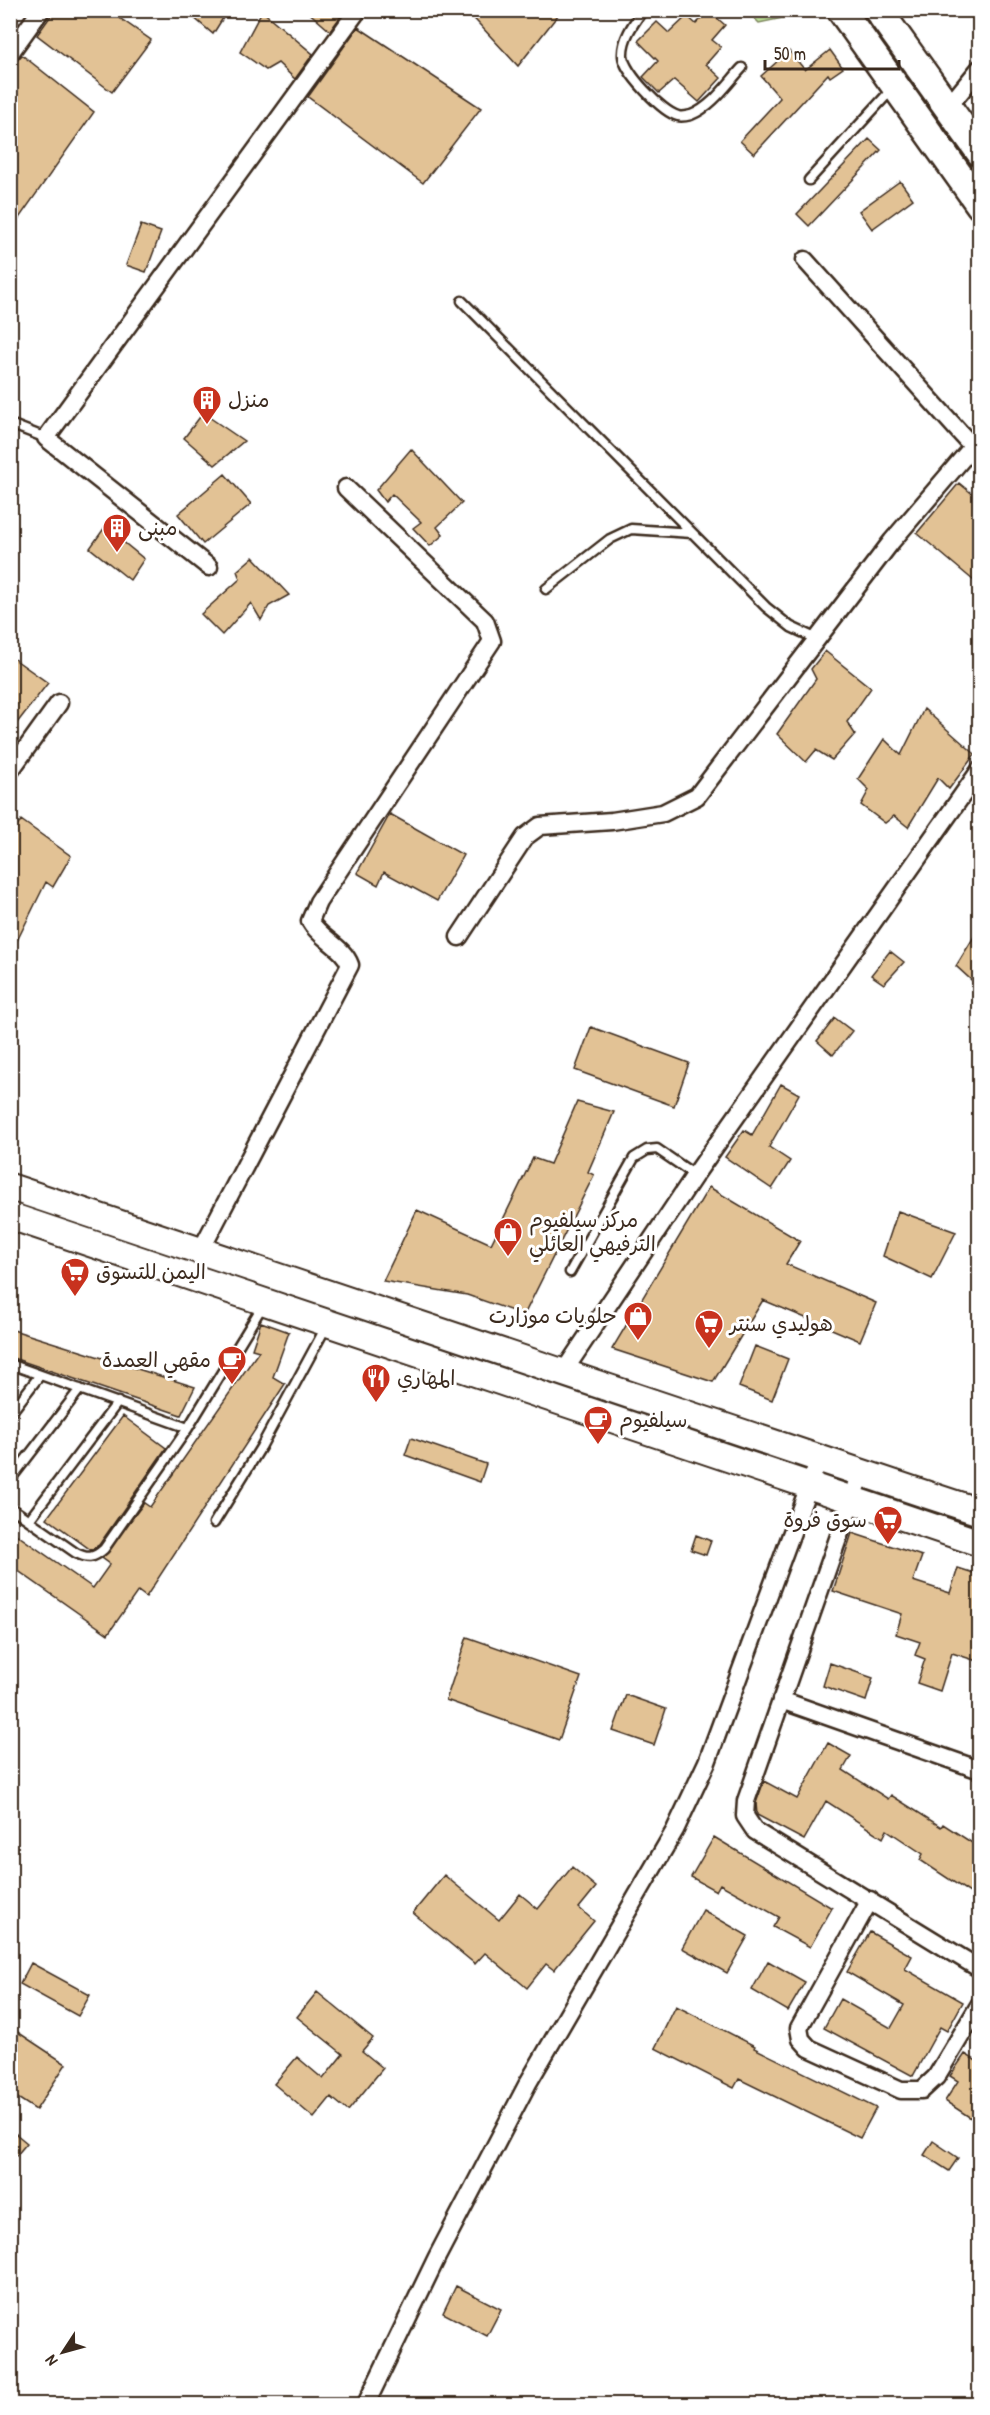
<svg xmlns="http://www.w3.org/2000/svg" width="990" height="2415" viewBox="0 0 990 2415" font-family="'Patrick Hand','Playpen Sans Arabic',sans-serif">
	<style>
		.green { fill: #bbde98; stroke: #7b845b; stroke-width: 1.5 }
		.building { fill: #e2c295; stroke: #3b2a1e; stroke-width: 1.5 }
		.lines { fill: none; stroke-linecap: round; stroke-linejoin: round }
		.service-casing { stroke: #3b2a1e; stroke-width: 13 }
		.minor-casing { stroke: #3b2a1e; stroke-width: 21 }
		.primary-casing { stroke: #3b2a1e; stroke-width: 30 }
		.trunk-casing { stroke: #3b2a1e; stroke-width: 32 }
		.service { stroke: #fff; stroke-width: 8 }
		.minor { stroke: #fff; stroke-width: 16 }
		.primary { stroke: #fff; stroke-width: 26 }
		.trunk { stroke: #fff; stroke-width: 27 }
		.labels { text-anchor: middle; stroke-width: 6; stroke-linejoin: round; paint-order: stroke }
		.poi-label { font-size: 21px; fill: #3b2a1e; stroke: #fff; text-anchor: start }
	</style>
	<rect width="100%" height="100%" fill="#fff"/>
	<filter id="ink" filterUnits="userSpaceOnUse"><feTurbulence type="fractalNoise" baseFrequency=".0167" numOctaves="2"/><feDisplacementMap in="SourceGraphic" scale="12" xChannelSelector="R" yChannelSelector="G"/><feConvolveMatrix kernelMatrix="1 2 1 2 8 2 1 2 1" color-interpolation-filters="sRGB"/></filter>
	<g filter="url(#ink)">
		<path class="green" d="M816,11l-57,12 -12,-12 69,-1z"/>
		<path class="building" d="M55,10h53l43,30 -39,52 -75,-57z
			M185,10h43l-15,24z
			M306,10h27l8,6 -11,15z
			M466,10h96l-44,56z
			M262,11l51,43 -18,25 -17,-16 -12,7 -26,-18z
			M709,11l16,14 -13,15 9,7 -15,17 15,14 -22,24 -25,-22 -15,13 -16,-16 15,-16 -20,-20 19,-19 12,11 18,-17 9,8z
			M358,27l123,81 -58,75 -115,-86z
			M830,50l13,18 -13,9 -2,-3 -74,80 -14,-13 40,-43 -19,-22 28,-25 16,19z
			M22,55l72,57 -84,119v-163z
			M869,139l12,11 -72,76 -12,-12z
			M900,181l13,18 -41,30 -13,-18z
			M141,225l20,7 -15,40 -20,-7z
			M203,413l41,28 -29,24 -31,-27z
			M411,449l51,54 -25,24 6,8 -13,11 -17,-18 8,-6 -29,-28 -7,8 -9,-12z
			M225,474l26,30 -48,40 -25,-30z
			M959,483l21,17v86l-63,-53z
			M105,527l39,32 -14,21 -40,-32z
			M253,557l36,38 -20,11 -8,14 -10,-17 -29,32 -21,-21 39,-35 -3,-8z
			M825,651l46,37 -24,34 8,12 -23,26 -16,-10 -10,12 -29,-28 39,-55 -5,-10z
			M10,656l38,27 -38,49z
			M924,709l51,45 -26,35 -11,-11 -30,49 -14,-11 -9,7 -24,-18 8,-15 -11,-11 26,-40 17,16z
			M390,814l73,41 -26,46 -53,-29 -6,13 -21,-12z
			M21,820l50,36 -18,31 -7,-5 -36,73v-116z
			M980,927v61l-24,-22z
			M890,951l14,11 -20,22 -13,-9z
			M835,1018l17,13 -19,24 -16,-14z
			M591,1027l98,36 -15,43 -99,-36z
			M781,1084l18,10 -30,53 21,14 -18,28 -47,-32 19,-27 8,5z
			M577,1102l37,10 -26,60 6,3 -70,140 -57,-20 -84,-14 34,-71 74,34 42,-86 17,6z
			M709,1187l91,54 -14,23 90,39 -16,38 -97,-41 -50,82 -101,-33z
			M898,1211l58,21 -24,47 -49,-23z
			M261,1322l28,10 -16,45 12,7 -139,213 -8,-6 -30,43 -98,-69v-35l83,58 17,-24 -8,-6 42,-55 6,4 109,-156 -7,-2z
			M10,1329l185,58 -14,28 -171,-58z
			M755,1346l33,13 -16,41 -33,-13z
			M123,1416l43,32 -67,97 -8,5 -44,-32z
			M411,1438l75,26 -6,18 -75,-27z
			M852,1533l70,23 -9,25 37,12 8,-25 22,7v87l-28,-9 -12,38 -23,-8 8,-24 -10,-4 5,-13 -24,-8 6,-20 -69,-23z
			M696,1535l15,6 -5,14 -15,-5z
			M467,1637l114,40 -22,63 -113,-40z
			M830,1663l43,15 -7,23 -43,-15z
			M626,1695l40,14 -12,36 -41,-14z
			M828,1743l23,13 -8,14 45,29 3,-4 50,32 2,-3 37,24v37l-7,10 -53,-35 3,-6 -36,-24 -4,8 -57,-37 -22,39 -47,-25 -1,-12 8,-22 33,18z
			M714,1837l118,71 -22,39 -37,-20 6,-10 -59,-33 -4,7 -25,-14z
			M572,1867l24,20 -17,21 15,13 -40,49 -8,-6 -19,24 -42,-35 -10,11 -62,-51 31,-38 55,45 21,-26 18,15z
			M703,1910l45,26 -21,37 -45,-25z
			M870,1932l42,24 -7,13 58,33 -16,29 -7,-4 -27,49 -89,-48 16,-29 51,29 13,-23 -57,-33z
			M768,1961l37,21 -17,29 -36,-21z
			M31,1963l59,32 -12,21 -58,-32z
			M317,1992l56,46 -11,13 21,17 -35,43 -17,-14 -17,21 -40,-34 23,-27 26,22 20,-25 -46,-37z
			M676,2006l79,40 -1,2 122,60 -16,30 -121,-59 -5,9 -79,-40z
			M10,2027l56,37 -30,46 -26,-17z
			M965,2054l15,9v61l-35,-23 13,-20 -8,-5z
			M10,2129l17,14 -17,20z
			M933,2141l25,17 -9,13 -25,-16z
			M456,2286l45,23 -14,27 -44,-23z"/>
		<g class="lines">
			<g class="service-casing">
				<path id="service" d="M643,10c-10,14 -21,29 -20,46 1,16 39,56 55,60 3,1 9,0 13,-1 21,-8 37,-32 51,-47
					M809,180l84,-92
					M462,301l304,306 25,20 26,12
					M10,424l36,14
					M546,589l64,-50 21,-10 61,4
					M570,1272l64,-114 13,-8 10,-1 38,26
					M10,1364l178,64 75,-123
					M10,1414l30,-39
					M10,1480l70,-91
					M10,1507l66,46c12,6 18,5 28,-4l84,-121
					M29,1520l89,-118
					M214,1523l47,-76 66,-122"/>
			</g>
			<g class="minor-casing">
				<path id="minor" d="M10,53l31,-43
					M948,107l32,-39
					M805,260l167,186
					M209,567l-163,-129 312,-428
					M10,771l49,-68
					M459,937l66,-100 15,-11 72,-5 51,-8 34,-17 195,-255 88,-103
					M201,1250l149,-285c-7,-19 -30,-26 -40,-44l8,-19 174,-261 -7,-20 -139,-133
					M564,1371l131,-196 285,-405
					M861,1473l-115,328 -1,15 10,15 225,138
					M781,1700l199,70
					M870,1900l-71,128 2,11 8,9 92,42h21l14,-13 44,-73
					M366,2404l71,-147 91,-174 147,-253 32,-68 112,-303"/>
			</g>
			<g class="primary-casing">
				<path id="primary" d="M10,1187c324,107 646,219 970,325
					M10,1216l970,327"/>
			</g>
			<g class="trunk-casing">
				<path id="trunk" d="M841,10l139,195
					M878,10l102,142"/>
			</g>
			<use href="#service" class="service"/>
			<use href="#minor" class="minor"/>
			<use href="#primary" class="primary"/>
			<use href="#trunk" class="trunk"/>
		</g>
	</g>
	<defs>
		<g id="building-pin" transform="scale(1.5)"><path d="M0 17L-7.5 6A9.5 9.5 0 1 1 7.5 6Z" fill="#c8321e" stroke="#fff"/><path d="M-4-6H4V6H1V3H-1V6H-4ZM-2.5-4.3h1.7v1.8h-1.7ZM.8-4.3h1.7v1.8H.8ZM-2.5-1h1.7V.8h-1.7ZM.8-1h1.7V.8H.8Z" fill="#fff"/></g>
		<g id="shop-pin" transform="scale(1.5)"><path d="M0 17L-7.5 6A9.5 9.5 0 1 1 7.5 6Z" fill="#c8321e" stroke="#fff"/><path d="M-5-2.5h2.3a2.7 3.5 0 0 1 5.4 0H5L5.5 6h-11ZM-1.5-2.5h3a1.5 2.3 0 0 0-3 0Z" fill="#fff"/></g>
		<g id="supermarket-pin" transform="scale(1.5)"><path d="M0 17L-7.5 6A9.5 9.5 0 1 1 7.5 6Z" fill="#c8321e" stroke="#fff"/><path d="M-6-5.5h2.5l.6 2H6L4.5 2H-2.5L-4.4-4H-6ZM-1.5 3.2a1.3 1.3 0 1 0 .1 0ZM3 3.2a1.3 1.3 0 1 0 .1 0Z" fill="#fff"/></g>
		<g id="cafe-pin" transform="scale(1.5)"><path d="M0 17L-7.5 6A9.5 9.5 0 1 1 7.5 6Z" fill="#c8321e" stroke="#fff"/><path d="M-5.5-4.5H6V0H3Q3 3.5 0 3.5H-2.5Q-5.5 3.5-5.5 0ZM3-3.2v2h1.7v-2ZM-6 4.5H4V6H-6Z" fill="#fff"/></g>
		<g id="restaurant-pin" transform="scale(1.5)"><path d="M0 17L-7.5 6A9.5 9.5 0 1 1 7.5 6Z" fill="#c8321e" stroke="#fff"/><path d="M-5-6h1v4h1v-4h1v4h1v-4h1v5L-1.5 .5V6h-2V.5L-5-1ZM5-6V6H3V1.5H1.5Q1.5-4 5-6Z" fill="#fff"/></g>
	</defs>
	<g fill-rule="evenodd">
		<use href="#building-pin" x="207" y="400"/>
		<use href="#building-pin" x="117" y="528"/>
		<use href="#shop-pin" x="508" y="1232"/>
		<use href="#supermarket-pin" x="75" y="1272"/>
		<use href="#shop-pin" x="638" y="1316"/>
		<use href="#supermarket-pin" x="709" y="1324"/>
		<use href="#cafe-pin" x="232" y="1360"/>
		<use href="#restaurant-pin" x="376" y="1378"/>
		<use href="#cafe-pin" x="598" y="1420"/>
		<use href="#supermarket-pin" x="888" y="1520"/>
	</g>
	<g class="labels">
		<g class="poi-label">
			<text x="228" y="407">منزل</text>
			<text x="138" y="535">مبنى</text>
			<text x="529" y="1227">مركز سيلفيوم<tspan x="529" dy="24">الترفيهي العائلي</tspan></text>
			<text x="96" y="1279">اليمن للتسوق</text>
			<text x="617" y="1323" text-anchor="end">حلويات موزارت</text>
			<text x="730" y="1331">هوليدي سنتر</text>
			<text x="211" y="1367" text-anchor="end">مقهي العمدة</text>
			<text x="397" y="1385">المهاري</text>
			<text x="619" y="1427">سيلفيوم</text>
			<text x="867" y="1527" text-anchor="end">سوق فروة</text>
		</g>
	</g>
	<rect width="990" height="2415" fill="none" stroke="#fff" stroke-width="36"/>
	<rect x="18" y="18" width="954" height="2379" fill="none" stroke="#3b2a1e" stroke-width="2" filter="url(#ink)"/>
	<g transform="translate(63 2352) rotate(234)" stroke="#ffffff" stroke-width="4.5" paint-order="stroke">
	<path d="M0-4.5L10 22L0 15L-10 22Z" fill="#3b2a1e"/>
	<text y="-9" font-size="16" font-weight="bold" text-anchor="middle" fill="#3b2a1e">N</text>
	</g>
	<path d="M765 60v9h134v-9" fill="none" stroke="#3b2a1e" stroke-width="3"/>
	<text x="774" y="60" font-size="18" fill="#3b2a1e" stroke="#ffffff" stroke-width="4.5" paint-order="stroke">50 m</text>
</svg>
